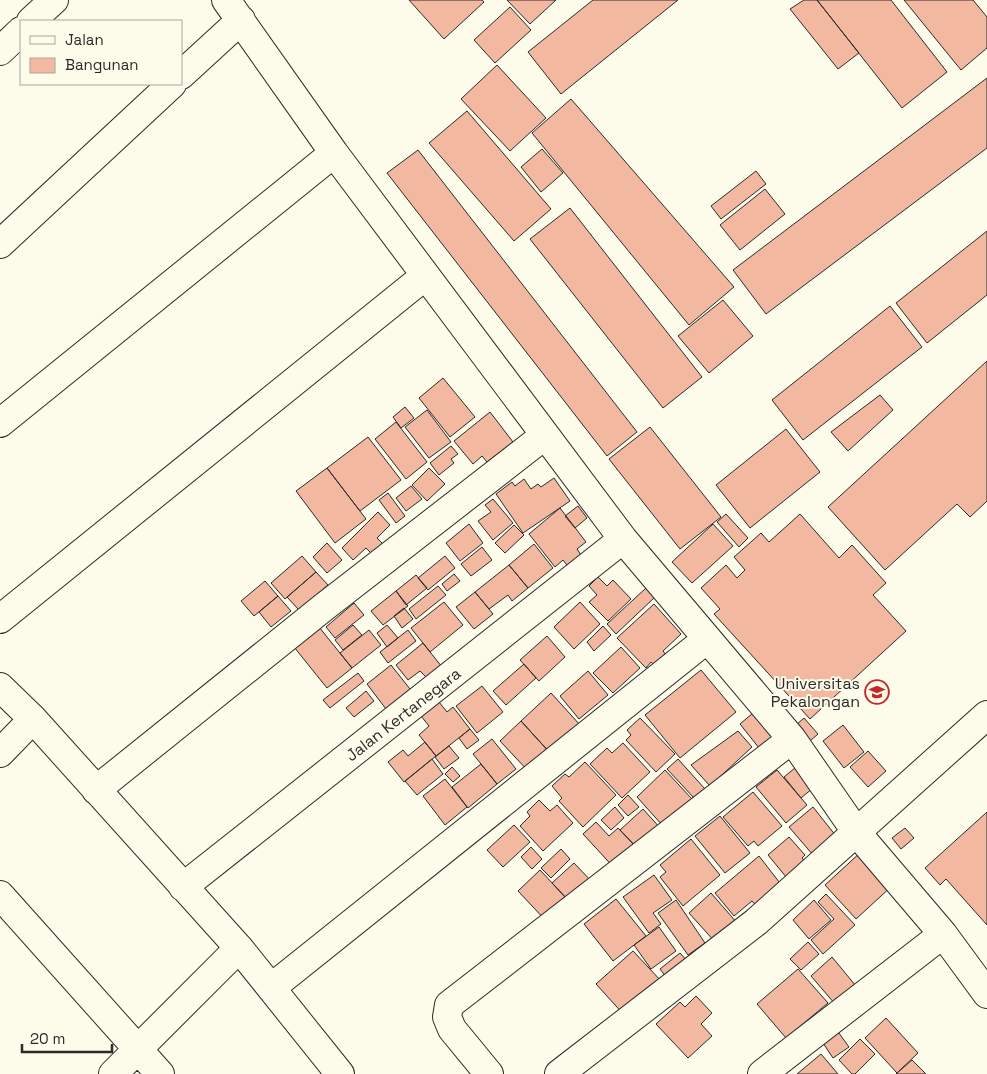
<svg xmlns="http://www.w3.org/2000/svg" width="987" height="1074" viewBox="0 0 987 1074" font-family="'Space Grotesk',sans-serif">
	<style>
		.building { fill: #f2b8a0; stroke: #2b2b2b }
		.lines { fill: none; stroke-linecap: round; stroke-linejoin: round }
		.minor-casing { stroke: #2b2b2b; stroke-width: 30 }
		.minor { stroke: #fdfbea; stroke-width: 28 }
		.labels { text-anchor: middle; stroke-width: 4; stroke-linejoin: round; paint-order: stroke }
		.poi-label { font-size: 16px; fill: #2b2b2b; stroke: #fdfbea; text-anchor: end }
		.street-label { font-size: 16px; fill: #2b2b2b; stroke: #fdfbea }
	</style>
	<rect width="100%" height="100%" fill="#fdfbea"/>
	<path class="building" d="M409,0h73l2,2 -40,37z
		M507,0h49l-26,24z
		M593,0h85l-117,94 -33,-42z
		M804,0h13l42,53 -21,16 -48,-60z
		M817,0h74l56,72 -45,36z
		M904,0h69l14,17v31l-26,22z
		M510,7l21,23 -36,33 -21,-23z
		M497,65l49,53 -36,33 -49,-52z
		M987,78v70l-221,166 -33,-44z
		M571,99l163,188 -45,38 -157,-192z
		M467,111l84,98 -37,32 -85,-98z
		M542,149l21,24 -22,19 -20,-25z
		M418,150l219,282 -30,24 -220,-283z
		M756,171l10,13 -45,35 -10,-13z
		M765,189l20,25 -45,36 -20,-25z
		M570,208l132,169 -39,31 -133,-169z
		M987,231v64l-60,48 -31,-40z
		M723,300l30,36 -44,37 -31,-37z
		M890,306l32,41 -119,93 -31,-40z
		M987,361v140l-17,16 -13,-13 -72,66 -57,-63z
		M443,378l32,39 -25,20 -31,-39z
		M880,395l13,15 -45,41 -17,-19z
		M405,407l9,11 -13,10 -8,-11z
		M427,410l24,32 -22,16 -24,-31z
		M490,412l23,30 -26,20 -5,-6 -9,8 -19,-23z
		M396,422l31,40 -21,17 -31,-40z
		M650,427l71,90 -41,32 -71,-90z
		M786,429l34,43 -70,56 -34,-43z
		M368,437l33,43 -41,31 -33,-43z
		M451,446l7,8 -7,5 3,4 -15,12 -9,-12z
		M327,468l39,51 -31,24 -39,-52z
		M429,468l16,16 -18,17 -15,-16z
		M554,478l16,23 -47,32 -27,-39 16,-12 3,4 9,-7 7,10 7,-5 3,3z
		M411,486l11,13 -16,12 -10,-13z
		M388,493l17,23 -9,7 -17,-23z
		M493,499l20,24 -20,17 -15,-19 13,-9 -6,-7z
		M578,506l9,12 -12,10 -10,-12z
		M560,508l26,34 -9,7 6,9 -13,11 -7,-9 -8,7 -26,-33z
		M378,512l12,13 -13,13 6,6 -11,10 -6,-6 -13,12 -11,-12z
		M726,514l22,24 -9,9 -22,-25z
		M800,514l39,44 13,-13 34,38 -13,12 33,36 -96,88 -96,-105 6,-5 -19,-21 25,-23 11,13 8,-8 -11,-13 27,-24 8,9z
		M469,524l14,19 -23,18 -14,-18z
		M713,524l20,22 -41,37 -20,-21z
		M514,525l10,10 -19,18 -10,-10z
		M327,543l15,17 -15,13 -14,-16z
		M534,544l19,24 -25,20 -19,-23z
		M482,547l10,13 -21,16 -10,-12z
		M302,556l14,16 -31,27 -14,-16z
		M445,556l10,12 -27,22 -10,-12z
		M509,565l19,23 -16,13 -4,-6 -19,14 -14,-17z
		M316,572l12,13 -29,25 -12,-13z
		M454,574l6,7 -13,10 -5,-7z
		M416,575l11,13 -21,17 -10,-14z
		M598,577l9,9 6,-6 18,19 -23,22 -19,-19 8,-7 -8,-9z
		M265,581l13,15 -24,20 -13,-15z
		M438,586l8,9 -30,24 -7,-10z
		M646,588l9,9 -39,37 -9,-10z
		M396,591l12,15 -25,19 -12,-14z
		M475,592l18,22 -19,15 -18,-22z
		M278,596l13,15 -20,16 -12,-15z
		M444,602l19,23 -33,27 -19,-24z
		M580,602l20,22 -26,25 -20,-22z
		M354,603l10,12 -29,23 -9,-11z
		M654,604l27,30 -18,17 6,8 -11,10 -7,-7 -5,6 -29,-30z
		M404,608l9,11 -11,9 -8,-12z
		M353,625l9,10 -19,15 -8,-10z
		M387,625l11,13 -11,9 -10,-14z
		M603,626l8,9 -17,16 -7,-9z
		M319,627l33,41 -25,20 -33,-41z
		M369,630l12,15 -29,23 -12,-15z
		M408,630l8,11 -28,22 -8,-11z
		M547,636l18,21 -26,24 -19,-21z
		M423,643l19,24 -15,11 -7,-7 -12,9 -12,-15z
		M621,647l19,21 -27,25 -20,-20z
		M524,664l12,14 -30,27 -13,-14z
		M391,665l23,29 -25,19 -22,-29z
		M701,670l35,42 -56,46 -35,-43z
		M588,671l20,24 -29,24 -19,-23z
		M358,673l6,8 -34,27 -7,-8z
		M482,686l21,26 -26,21 -21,-27z
		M366,691l8,10 -20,16 -8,-9z
		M551,693l30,33 -30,28 -30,-33z
		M439,702l8,10 6,-5 17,22 -34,27 -17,-21 10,-9 -8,-10z
		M753,713l24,28 -14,12 -23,-29z
		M640,718l35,36 -19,18 -30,-32 5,-5 -4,-5z
		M804,718l14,16 -8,7 -14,-16z
		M521,721l30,33 -21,19 -30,-32z
		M843,725l21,27 -20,16 -21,-27z
		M470,729l9,11 -12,9 -8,-11z
		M738,731l14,16 -42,39 -19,-21z
		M492,739l24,30 -19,15 -24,-30z
		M425,742l11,14 -32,26 -16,-20 15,-12 5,6z
		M623,743l27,29 -28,26 -32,-34 17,-16 5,5z
		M449,746l10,12 -15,11 -9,-12z
		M868,751l18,20 -18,16 -18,-20z
		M432,759l11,15 -26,21 -12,-14z
		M678,759l27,30 -11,9 -27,-29z
		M585,762l31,33 -33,32 -24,-26 3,-3 -10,-12 13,-12 4,3z
		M481,764l16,20 -29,24 -16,-21z
		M452,767l8,9 -7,6 -8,-8z
		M796,767l17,21 -12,10 -17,-21z
		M665,770l27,29 -29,27 -26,-29z
		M777,770l30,35 -21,18 -30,-36z
		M445,779l22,28 -22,18 -22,-29z
		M753,792l29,34 -24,20 -4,-5 -6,5 -25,-29z
		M628,795l11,12 -11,9 -10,-11z
		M539,800l11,11 7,-6 16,18 -30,28 -23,-25 10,-10 -3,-4z
		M615,807l9,11 -13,12 -10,-10z
		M813,807l23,29 -23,19 -24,-28z
		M643,809l19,21 -22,21 -20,-21z
		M987,812v113l-41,-46 -6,6 -15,-17z
		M720,816l30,37 -25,20 -30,-37z
		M596,822l13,14 9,-8 22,23 -22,21 -35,-38z
		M514,825l16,17 -27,25 -16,-17z
		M905,828l9,10 -13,11 -9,-11z
		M789,837l16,18 -3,3 4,5 -19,15 -19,-23z
		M691,839l29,36 -37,31 -23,-29 6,-5 -6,-7z
		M531,847l11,12 -10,10 -11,-12z
		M561,849l9,10 -19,19 -10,-10z
		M862,851l31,34 -37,34 -31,-34z
		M759,856l24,31 -25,21 -6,-7 -18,15 -19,-23z
		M574,863l20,21 -27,15 -15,-16z
		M540,870l27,29 -19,24 -30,-32z
		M654,875l18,25 -19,13 8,11 -12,9 -26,-36z
		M711,893l27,31 -22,19 -27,-30z
		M826,894l29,31 -32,29 -12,-14 23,-21 -16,-17z
		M616,899l30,37 -33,25 -29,-37z
		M676,900l29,43 -17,12 -30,-42z
		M814,900l17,20 -22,19 -16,-19z
		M659,927l17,24 -25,18 -17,-24z
		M808,942l11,12 -18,16 -11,-11z
		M633,951l30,32 -37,34 -30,-33z
		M680,953l10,11 -21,17 -9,-12z
		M832,957l24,29 -21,18 -24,-28z
		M798,969l30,34 -42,35 -29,-34z
		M696,996l16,17 -11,11 11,12 -24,22 -32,-34 24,-22 5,5z
		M886,1018l32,35 -21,20 -32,-35z
		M836,1029l13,18 -16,11 -12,-18z
		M860,1039l15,15 -20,20h-3l-13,-14z
		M821,1054l17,20h-41z
		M912,1060l14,14h-30l1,-1z"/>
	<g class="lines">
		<g class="minor-casing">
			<path id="minor" d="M226,0l108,153 289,386 169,200 65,94 86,101 44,60
				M31,21l23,-21
				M0,51l21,-20
				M181,75l60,-55
				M0,244l172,-160
				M0,423l334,-270
				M0,619l425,-343
				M0,687l33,32 206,229 101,126
				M0,753l33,-34
				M96,790l228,-183 220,-171
				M183,887l440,-348
				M0,895l160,179
				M271,988l436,-349
				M113,1074l126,-126
				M489,1074l-37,-45 -5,-12 2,-12 343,-266
				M559,1074l197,-152 231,-207
				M762,1074l181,-140"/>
		</g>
		<use href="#minor" class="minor"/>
	</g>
	<defs>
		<g id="university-ring" transform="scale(1.25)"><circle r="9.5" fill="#fdfbea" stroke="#c62828" stroke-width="1.5"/><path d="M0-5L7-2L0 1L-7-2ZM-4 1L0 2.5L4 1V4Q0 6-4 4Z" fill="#c62828"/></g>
	</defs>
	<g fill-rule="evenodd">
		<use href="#university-ring" x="877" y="692"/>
	</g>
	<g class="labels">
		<g class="poi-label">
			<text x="860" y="689">Universitas<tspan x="860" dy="18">Pekalongan</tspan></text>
		</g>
		<g class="street-label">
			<text transform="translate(403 714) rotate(-38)" y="6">Jalan Kertanegara</text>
		</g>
	</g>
	<rect x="20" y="20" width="162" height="65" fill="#fdfbea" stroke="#a9a89e"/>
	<rect x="30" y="36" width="25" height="8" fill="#fdfbea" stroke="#a9a89e"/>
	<text x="65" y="45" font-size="15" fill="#2b2b2b">Jalan</text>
	<rect x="30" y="58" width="25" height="15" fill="#f2b8a0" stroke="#a9a89e"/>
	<text x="65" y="70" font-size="15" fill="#2b2b2b">Bangunan</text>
	<path d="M22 1044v8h90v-8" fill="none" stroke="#2b2b2b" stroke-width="2.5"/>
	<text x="30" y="1044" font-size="15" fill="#2b2b2b" stroke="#fdfbea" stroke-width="4" paint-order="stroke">20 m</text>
</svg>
